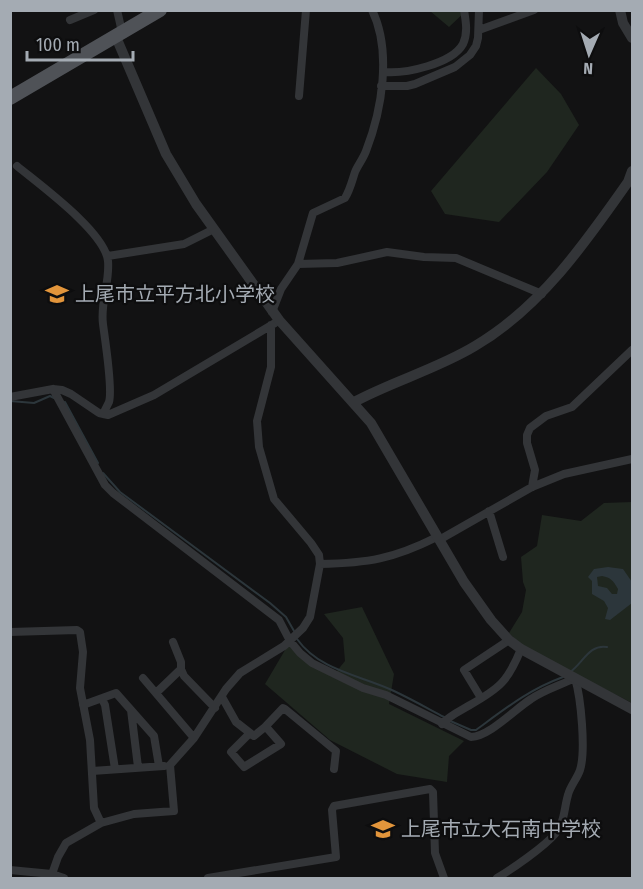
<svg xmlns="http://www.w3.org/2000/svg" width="643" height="889" viewBox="0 0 643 889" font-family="'Fira Sans Condensed','Noto Sans JP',sans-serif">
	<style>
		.green { fill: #1f261f }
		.water { fill: #2c363b; fill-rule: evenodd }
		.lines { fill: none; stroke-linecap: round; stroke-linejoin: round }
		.stream { stroke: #2c363b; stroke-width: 2 }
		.minor { stroke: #333538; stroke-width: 8 }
		.tertiary { stroke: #333538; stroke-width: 10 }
		.primary { stroke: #4f5257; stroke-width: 14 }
		.labels { text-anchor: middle; stroke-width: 4.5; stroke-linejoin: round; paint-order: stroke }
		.poi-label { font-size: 20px; fill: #a4abb3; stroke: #0d0d0e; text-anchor: start }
	</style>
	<rect width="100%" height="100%" fill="#121213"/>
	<path class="green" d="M430,11h36l-17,16z
		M536,68l25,26 18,31 -32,47 -48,50 -54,-8 -14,-23z
		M632,502v201l-78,-40 -35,-20 -10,-10 13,-21 4,-22 -3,-8 -2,-25 16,-11 5,-31 39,6 23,-18z
		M362,607l32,67 -5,30 75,37 -15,15 -2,26 -50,-8 -67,-34 -65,-56 23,-39 44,32 13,-16 -2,-23 -19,-24z"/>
	<path class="water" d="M608,567l15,2 9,13v21l-22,17 -5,-1 3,-11 -4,-7 -12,-7v-13l-4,-4 6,-8zM602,576c9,2 11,4 16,13l-1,5h-5l-5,-6 -9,-2 -1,-9z"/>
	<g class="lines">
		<path class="stream" d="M10,401l24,2 16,-7 4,2
			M65,402l33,61
			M103,473l17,19 150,111 16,14 8,14
			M297,639c23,32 63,36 97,52 17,8 33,17 50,26
			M570,672c13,-9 19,-28 37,-25
			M448,720l23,10h5c30,-22 52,-40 87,-53"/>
		<path class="minor" d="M117,10l5,22
			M70,20l24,-10
			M479,30l55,-20
			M384,72c21,2 68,-8 79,-28 5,-11 3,-22 1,-34
			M381,86h26l8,-2 40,-17 15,-12 6,-9 2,-8 1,-28
			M299,96l7,-86
			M17,166c23,19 88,66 91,95 2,21 -8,42 -5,63 2,16 10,65 6,78 -2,4 -4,8 -6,12
			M108,256l76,-12 30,-15
			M298,264l39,-1 50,-11 37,5 32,1 86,36
			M272,312l9,-23 17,-25 15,-51 32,-15c5,-8 7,-17 10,-26 3,-7 8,-13 11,-21 16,-41 26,-100 6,-141
			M53,389l52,96 8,8 166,127 11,21 10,12 12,10 51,25 23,7 85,42c19,-1 44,-28 60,-38 13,-9 30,-14 44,-21 6,20 11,73 5,92 -3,9 -10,16 -12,25 -4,13 -3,27 -13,39 -11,13 -43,35 -58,44
			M10,397l43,-8 9,1 9,4 28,19 9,2 46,-20 121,-72
			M532,487l3,-17 -8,-27v-8l3,-7 16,-12 26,-9 60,-57
			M489,511l14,46
			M439,540l93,-53 32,-13 68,-15
			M320,564c48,-1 73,-5 117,-27
			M10,632l67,-2 3,2 3,20 -3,36 10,52 4,68 7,15
			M173,642l8,20v7l3,7 31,32
			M143,678l51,60
			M156,693l25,-24
			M222,697l14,25 18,14 11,-9 2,1 14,16 -37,23 -13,-15 19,-19
			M481,698l-17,-28 45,-30
			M102,699l3,6 10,64
			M83,705l33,-12 38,43 5,30
			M131,710l7,57
			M442,724c8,-9 18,-13 28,-19 30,-17 38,-24 51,-56
			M265,727l18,-19 2,1 51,42 -2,18
			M92,771l72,-5
			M10,870l42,4 12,4
			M52,874l6,-17 8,-14 35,-20 33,-9 40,-3 -4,-46 24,-27 32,-49 14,-16 44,-27 19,-18 7,-11 10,-53 -1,-9 -8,-12 -37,-44 -15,-52 -2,-26 14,-54v-42
			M208,878l128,-21 -4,-47 2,-4 96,-17 3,3 2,61 9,25"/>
		<path class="tertiary" d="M620,10l3,13 9,15
			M116,37l50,117 30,50 83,116 92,103 93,159 27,38 18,20 12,9 111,60
			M354,402c39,-21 83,-33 121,-56 65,-38 111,-104 153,-164l4,-11"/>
		<path class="primary" d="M10,98l150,-88"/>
	</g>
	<defs>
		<g id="school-bare" transform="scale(1.8)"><path d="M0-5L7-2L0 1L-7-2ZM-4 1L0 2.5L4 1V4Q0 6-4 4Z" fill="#e2953b" stroke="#0d0d0e" stroke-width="2.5" paint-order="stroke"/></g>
	</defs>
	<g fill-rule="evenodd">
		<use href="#school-bare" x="57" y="294"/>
		<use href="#school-bare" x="383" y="829"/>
	</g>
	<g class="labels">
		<g class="poi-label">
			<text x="75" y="301">上尾市立平方北小学校</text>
			<text x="401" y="836">上尾市立大石南中学校</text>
		</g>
	</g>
	<rect width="643" height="889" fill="none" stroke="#a4abb3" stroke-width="24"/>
	<g transform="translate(589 54) rotate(183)" stroke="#0d0d0e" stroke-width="4.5" paint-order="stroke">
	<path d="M0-4.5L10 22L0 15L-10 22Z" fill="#a4abb3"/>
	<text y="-9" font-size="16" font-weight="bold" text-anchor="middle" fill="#a4abb3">N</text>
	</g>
	<path d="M27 51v9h106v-9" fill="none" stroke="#a4abb3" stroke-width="3"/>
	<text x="36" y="51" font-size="18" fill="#a4abb3" stroke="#0d0d0e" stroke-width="4.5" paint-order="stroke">100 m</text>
</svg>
